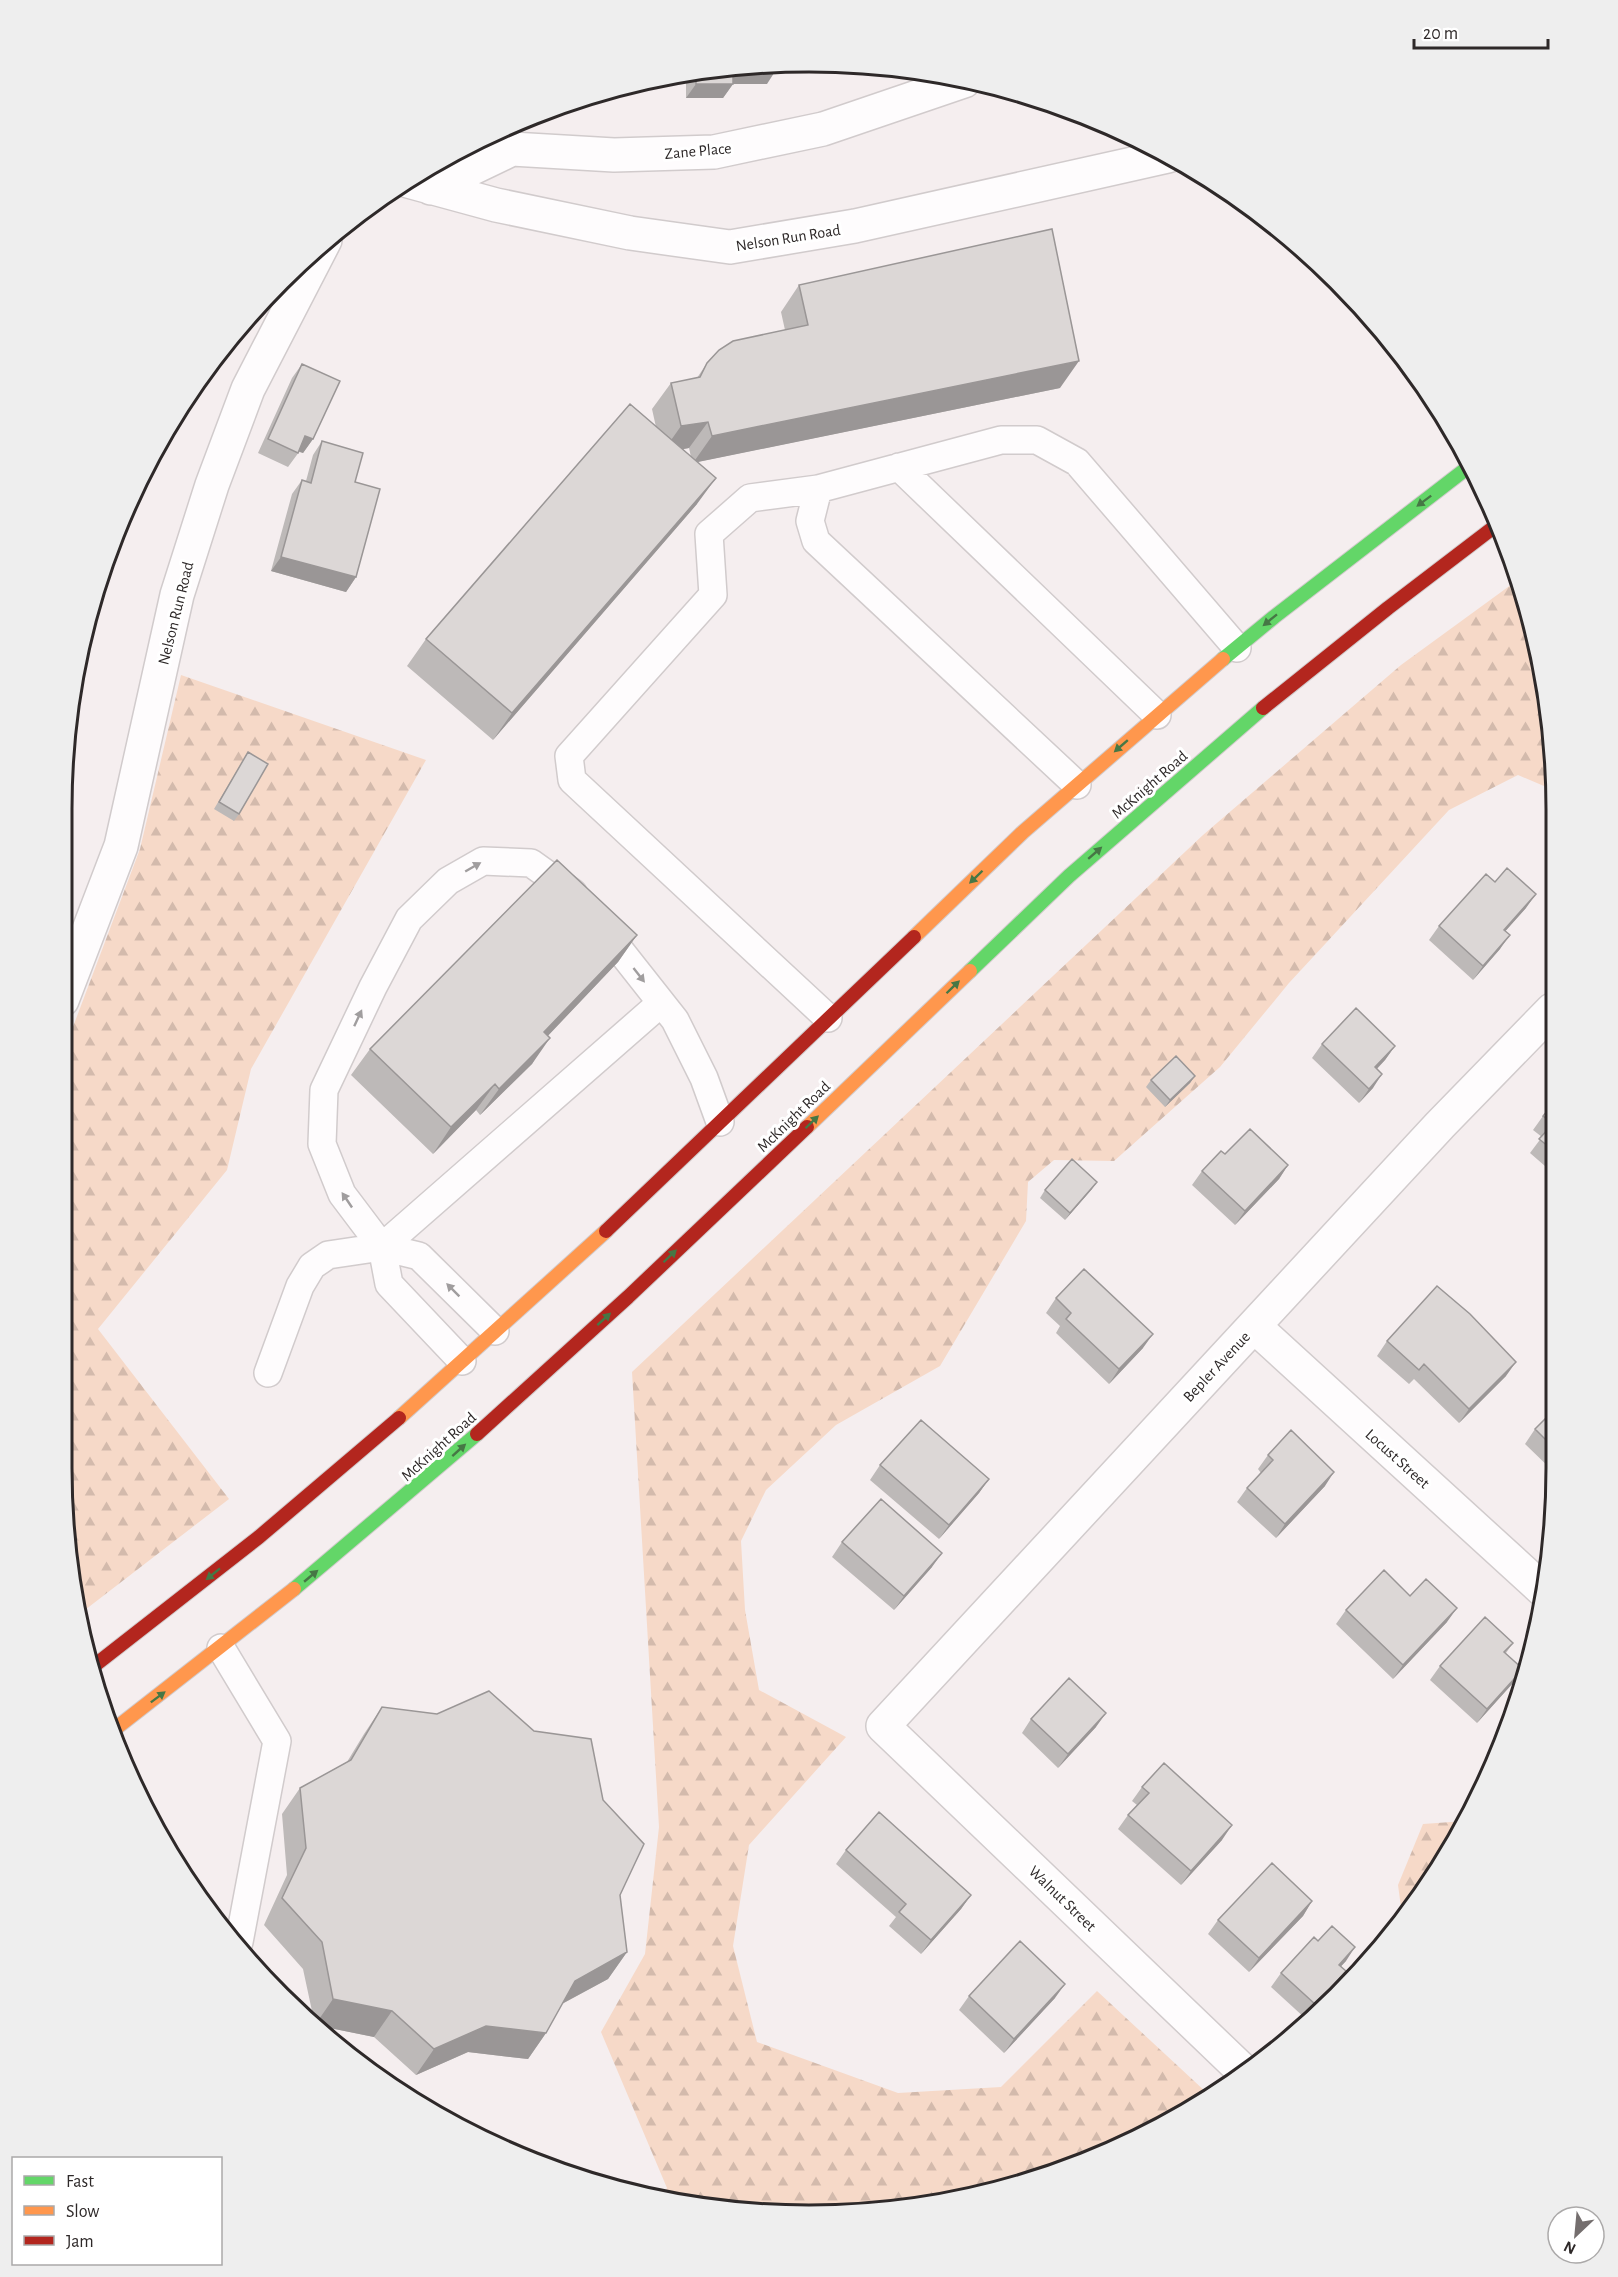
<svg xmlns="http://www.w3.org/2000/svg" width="1618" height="2277" viewBox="0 0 1618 2277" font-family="'Alegreya Sans',sans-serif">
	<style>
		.forest { fill: url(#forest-firs) }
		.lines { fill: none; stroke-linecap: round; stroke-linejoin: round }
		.lane-casing { stroke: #d1cbcc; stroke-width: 30 }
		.street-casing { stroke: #d1cbcc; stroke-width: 36 }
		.fast-casing { stroke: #d1cbcc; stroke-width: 16 }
		.slow-casing { stroke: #d1cbcc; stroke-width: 16 }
		.jam-casing { stroke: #d1cbcc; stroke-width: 16 }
		.lane { stroke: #fefcfd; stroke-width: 27 }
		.street { stroke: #fefcfd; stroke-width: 33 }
		.fast { stroke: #63d668; stroke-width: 14 }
		.slow { stroke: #ff974d; stroke-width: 14 }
		.jam { stroke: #b3261e; stroke-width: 14 }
		.wall { fill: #bdb9b8; fill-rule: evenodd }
		.shaded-wall { fill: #9a9696 }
		.building { fill: #dcd7d6; stroke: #9a9696; stroke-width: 1.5 }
		.oneway { fill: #467745 }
		.oneway2 { fill: #a09d9e }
		.labels { text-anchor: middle; stroke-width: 6; stroke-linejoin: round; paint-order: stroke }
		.street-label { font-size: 16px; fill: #2e2929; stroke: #fff }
		.rim { fill: none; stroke: #2e2929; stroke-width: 3 }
	</style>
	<defs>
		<pattern id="forest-firs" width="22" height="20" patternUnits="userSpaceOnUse" patternTransform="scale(1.5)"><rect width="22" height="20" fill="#f6d9c8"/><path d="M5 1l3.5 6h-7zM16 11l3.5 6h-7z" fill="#d3baac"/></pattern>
	</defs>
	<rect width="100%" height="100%" fill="#f5eeef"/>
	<path class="forest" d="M1519,579l31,132 1,78 -33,-14 -69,35 -160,173 -69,84 -106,94 -60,-1 -26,22 -2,39 -86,145 -104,59 -70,65 -25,51 4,69 14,80 87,47 -97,108 -16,101 24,96 141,51 103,-6 96,-96 110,102 -68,46 -136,51 -96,19h-195l-49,-13 4,-8 -66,-156 44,-78 14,-127 -27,-455 571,-537 198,-170z
		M181,675l245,85 -175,309 -24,101 -129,159 131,170 -148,114 -19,-145v-412l78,-207z
		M1465,1821l-62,101 -5,-37 25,-61z"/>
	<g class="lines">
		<g class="lane-casing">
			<path id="lane" d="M899,467l258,248
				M818,489l-68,9 -41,36 4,61 -144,161 3,24 256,238
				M1077,785l-261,-244 -6,-20 8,-32 183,-49h36l40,22 160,186
				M600,925l75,95 29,58 16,44
				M382,1247l279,-244
				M462,1361l-73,-77 -7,-37 -40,-53 -20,-50 2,-54 49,-103 36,-68 39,-38 35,-20 48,2 42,30
				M268,1373l32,-87 12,-20 16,-11 54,-8 37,9 76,75
				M221,1648l56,93 -38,201"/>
		</g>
		<g class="street-casing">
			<path id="street" d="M408,181l88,24 134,28 100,14 125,-21 313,-70
				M431,188l81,-39 102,6 100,-3 109,-23 141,-48
				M62,1000l59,-154 56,-251 35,-110 36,-96 77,-149
				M1254,1326l289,264
				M1242,2070l-359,-344 557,-601 112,-115"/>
		</g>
		<g class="fast-casing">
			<path id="fast" d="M1223,659l51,-42 197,-152
				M970,971l99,-95 194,-168
				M294,1589l183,-155"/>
		</g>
		<g class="slow-casing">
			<path id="slow" d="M914,937l109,-105 200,-173
				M807,1127l163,-156
				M399,1418l207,-187
				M111,1732l183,-143"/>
		</g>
		<g class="jam-casing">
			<path id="jam" d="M1263,708l125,-100 110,-84
				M606,1231l308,-294
				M477,1434l151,-137 179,-170
				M90,1669l169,-132 140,-119"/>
		</g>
		<use href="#lane" class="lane"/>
		<use href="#street" class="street"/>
		<use href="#fast" class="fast"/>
		<use href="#slow" class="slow"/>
		<use href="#jam" class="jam"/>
	</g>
	<path class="wall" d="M711,68l56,16h-34l-10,14h-37v-24z
		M799,285l261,103 -363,74v42l-204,236 -86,-74 19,-27 230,-212 -4,-18 19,-26 26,-5 10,-15 78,-33 -4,-18zM689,448l2,9 -8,-8z
		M302,364l11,75 -10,14 -4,-1 -11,15 -30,-14 34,-75z
		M322,441l33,41 1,95 -10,15 -75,-21 21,-77 10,-14 4,1 7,-26z
		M248,752l-9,62 -5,7 -20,-12z
		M1526,908l-21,23 -5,18 -27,31 -44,-40 10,-14z
		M637,935l-19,27 -70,73 -16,29 -52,51 -4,-5 -43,44 -82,-79 19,-26z
		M1322,1044l73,2 -10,14 -8,9 -4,19 -14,15 -47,-45z
		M1195,1076l-5,7 -25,24 -19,-20 5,-7z
		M1552,1105l1,68 -23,-20 12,-16 -9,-7 10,-14z
		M1225,1154l63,11 -9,14 -44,46 -43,-40 10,-14z
		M1092,1189l-27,31 -25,-22 5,-8z
		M1056,1298l87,50 -34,36 -53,-51 4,-7 -14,-13z
		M1387,1341l119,35 -47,47 -45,-44 -5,5 -32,-28z
		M1554,1410l1,63 -30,-29 10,-15z
		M1268,1455l57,31 -49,52 -39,-36 10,-14 14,-15 -3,-4z
		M880,1465l109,14 -10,14 -40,46 -69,-59z
		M842,1542l90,25 -38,43 -62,-53z
		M1410,1596l37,26 -54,57 -57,-55 10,-14z
		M1513,1643l-7,10 7,30 -36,40 -47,-43 10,-14z
		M382,1707l238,188 7,57 -19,27 -46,25 -16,29 -18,26 -60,-7 -52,23 -42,-38 -59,-12 -12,-56 -39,-44 23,-50 -5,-61 18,-26 47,-26 17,-28z
		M1031,1719l65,8 -38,41 -36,-35z
		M1142,1787l80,53 -41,45 -63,-56 10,-14 9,-10 -5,-4z
		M846,1850l125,45 -10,14 -40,45 -32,-28 7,-9 -60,-53z
		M1312,1901l-9,15 -54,56 -41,-38 10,-14z
		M1346,1961l-5,5 5,5 -10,14 -30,34 -35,-32 10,-14z
		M969,1996l86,2 -51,55 -45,-43z"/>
	<path class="shaded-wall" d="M733,70h43l-9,14h-34l-10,14h-37l10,-14z
		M1079,361l-19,27 -367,75 19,-27z
		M708,422l-19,26 -27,5 19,-27z
		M305,436l8,3 -10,14 -7,-3z
		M716,478l-19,26 -204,236 19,-27z
		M281,557l75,20 -10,15 -75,-21z
		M1536,894l-10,14 -32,36 10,-14z
		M637,935l-19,27 -92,97 18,-27z
		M1510,935l-10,14 -27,31 10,-14z
		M550,1038l-18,26 -52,51 19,-26z
		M1395,1046l-10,14 -20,21 10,-14z
		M1382,1074l-9,14 -14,15 10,-14z
		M1195,1076l-5,7 -25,24 5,-7z
		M495,1084l-19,26 -43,44 18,-27z
		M1288,1165l-9,14 -44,46 10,-14z
		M1097,1182l-5,7 -27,31 5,-7z
		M1153,1334l-10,14 -34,36 10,-15z
		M1516,1362l-10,14 -47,47 10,-14z
		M1334,1472l-9,14 -49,52 9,-14z
		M989,1479l-10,14 -40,46 10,-14z
		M942,1553l-10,14 -38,43 10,-14z
		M1457,1608l-10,14 -54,57 10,-14z
		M1523,1669l-10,14 -36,40 10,-14z
		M1106,1713l-10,14 -38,41 10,-14z
		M1232,1825l-10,15 -41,45 10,-14z
		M971,1895l-10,14 -40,45 10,-14z
		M1312,1901l-9,15 -54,56 10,-14z
		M1355,1947l-9,14 -17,18 10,-14z
		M627,1952l-19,27 -52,28 19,-26z
		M1346,1971l-10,14 -30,34 10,-14z
		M1065,1984l-10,14 -51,55 10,-14z
		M333,1999l59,12 -18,26 -59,-12z
		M486,2026l60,7 -18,26 -60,-7 -52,23 18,-26z"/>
	<path class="building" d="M776,66v4h-43v14h-37v-13l15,-3z
		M1052,229l27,132 -367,75 -4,-14 -27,4 -10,-43 29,-6 7,-14 12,-13 14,-9 75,-16 -9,-40z
		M302,364l38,17 -27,58 -8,-3 -7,17 -30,-14z
		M630,404l86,74 -204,235 -86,-74z
		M322,441l41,12 -8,29 25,7 -24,88 -75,-20 21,-77 9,3z
		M248,752l20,12 -29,50 -20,-12z
		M557,860l80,75 -93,97 6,6 -51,51 -4,-5 -44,43 -81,-78z
		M1507,868l29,26 -32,36 6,5 -27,31 -44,-40 47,-52 9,8z
		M1356,1008l39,38 -20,21 7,7 -13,15 -47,-45z
		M1176,1056l19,20 -25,24 -19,-20z
		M1552,1105l1,18 -10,-7z
		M1553,1124v26l-14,-11z
		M1250,1129l38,36 -43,46 -43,-40 19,-20 4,3z
		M1072,1159l25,23 -27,31 -25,-23z
		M1084,1269l69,65 -34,35 -53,-50 5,-6 -15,-15z
		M1437,1286l33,28 46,48 -47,47 -45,-45 -5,6 -32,-29z
		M1554,1410l1,39 -20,-20z
		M921,1420l68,59 -40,46 -69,-60z
		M1291,1430l43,42 -49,52 -38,-36 26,-28 -5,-5z
		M881,1499l61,54 -38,43 -62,-54z
		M1384,1570l26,26 16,-17 31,29 -54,57 -57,-55z
		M1485,1617l28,26 -9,9 19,17 -36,40 -47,-43z
		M1069,1678l37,35 -38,41 -37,-35z
		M489,1691l45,40 57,8 12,61 41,44 -24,51 7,57 -52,29 -29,52 -60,-7 -52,23 -42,-38 -59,-12 -11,-57 -40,-44 24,-50 -6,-60 51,-28 31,-53 55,7z
		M1164,1763l68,62 -41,46 -63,-56 21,-22 -7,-6z
		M879,1812l92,83 -40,45 -32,-28 7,-8 -60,-54z
		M1272,1863l40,38 -53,57 -41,-38z
		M1332,1926l23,21 -16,18 7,6 -30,34 -35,-32 33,-36 4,4z
		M1020,1941l45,43 -51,55 -45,-43z"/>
	<defs><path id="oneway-solid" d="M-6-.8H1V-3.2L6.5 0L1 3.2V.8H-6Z" transform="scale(1.5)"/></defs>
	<g class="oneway">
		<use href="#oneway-solid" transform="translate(1424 501) rotate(143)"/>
		<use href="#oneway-solid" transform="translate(1270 620) rotate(141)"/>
		<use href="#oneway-solid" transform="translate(1121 746) rotate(139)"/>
		<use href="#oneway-solid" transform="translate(1095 853) rotate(-41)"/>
		<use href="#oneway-solid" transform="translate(976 877) rotate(136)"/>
		<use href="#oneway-solid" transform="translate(953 987) rotate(-44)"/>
		<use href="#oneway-solid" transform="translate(812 1122) rotate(-44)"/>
		<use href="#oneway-solid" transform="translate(670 1256) rotate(-44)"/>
		<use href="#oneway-solid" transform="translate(604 1319) rotate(-42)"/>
		<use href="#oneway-solid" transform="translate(459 1450) rotate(-42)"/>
		<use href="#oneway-solid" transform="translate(213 1574) rotate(141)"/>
		<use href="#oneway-solid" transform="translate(311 1576) rotate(-40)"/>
		<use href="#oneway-solid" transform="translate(158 1697) rotate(-37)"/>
	</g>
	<g class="oneway2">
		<use href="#oneway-solid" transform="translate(473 867) rotate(-30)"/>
		<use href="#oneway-solid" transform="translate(639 975) rotate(52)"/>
		<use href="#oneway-solid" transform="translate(358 1018) rotate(-65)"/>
		<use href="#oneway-solid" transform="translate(347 1200) rotate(-124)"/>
		<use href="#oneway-solid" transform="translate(453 1290) rotate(-135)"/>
	</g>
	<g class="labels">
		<g class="street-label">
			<text transform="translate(698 150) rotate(-5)" y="6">Zane Place</text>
			<text transform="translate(788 237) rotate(-9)" y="6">Nelson Run Road</text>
			<text transform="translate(175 613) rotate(-76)" y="6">Nelson Run Road</text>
			<text transform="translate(1149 784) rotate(-41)" y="6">McKnight Road</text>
			<text transform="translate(793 1116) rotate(-44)" y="6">McKnight Road</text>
			<text transform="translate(1216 1366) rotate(-47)" y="6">Bepler Avenue</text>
			<text transform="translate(438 1446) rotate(-42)" y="6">McKnight Road</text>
			<text transform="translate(1398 1458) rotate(42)" y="6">Locust Street</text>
			<text transform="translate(1063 1898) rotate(44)" y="6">Walnut Street</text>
		</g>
	</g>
	<path d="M0 0H1618V2277H0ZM809 72H809A737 737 0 0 1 1546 809V1468A737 737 0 0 1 809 2205H809A737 737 0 0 1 72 1468V809A737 737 0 0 1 809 72Z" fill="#eee" fill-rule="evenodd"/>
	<path class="rim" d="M809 72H809A737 737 0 0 1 1546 809V1468A737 737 0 0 1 809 2205H809A737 737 0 0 1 72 1468V809A737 737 0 0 1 809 72Z"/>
	<rect x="12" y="2157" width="210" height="108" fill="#ffffff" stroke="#aba9a9" stroke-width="1.5"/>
	<rect x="24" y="2176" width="30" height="9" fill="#63d668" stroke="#aba9a9" stroke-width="1.5"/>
	<text x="66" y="2187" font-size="18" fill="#2e2929">Fast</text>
	<rect x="24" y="2206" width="30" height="9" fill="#ff974d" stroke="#aba9a9" stroke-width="1.5"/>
	<text x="66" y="2217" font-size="18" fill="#2e2929">Slow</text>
	<rect x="24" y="2236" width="30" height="9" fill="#b3261e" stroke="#aba9a9" stroke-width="1.5"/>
	<text x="66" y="2247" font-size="18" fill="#2e2929">Jam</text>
	<g transform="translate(1576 2235) rotate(206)"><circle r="28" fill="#ffffff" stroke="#aba9a9" stroke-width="1.5"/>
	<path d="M0-4.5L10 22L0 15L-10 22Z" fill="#746e6e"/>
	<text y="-9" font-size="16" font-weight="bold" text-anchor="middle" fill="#2e2929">N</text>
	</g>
	<path d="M1414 39v9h134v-9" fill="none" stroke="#2e2929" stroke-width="3"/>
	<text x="1423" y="39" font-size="18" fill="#2e2929" stroke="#ffffff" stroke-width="4.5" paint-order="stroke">20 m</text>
</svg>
